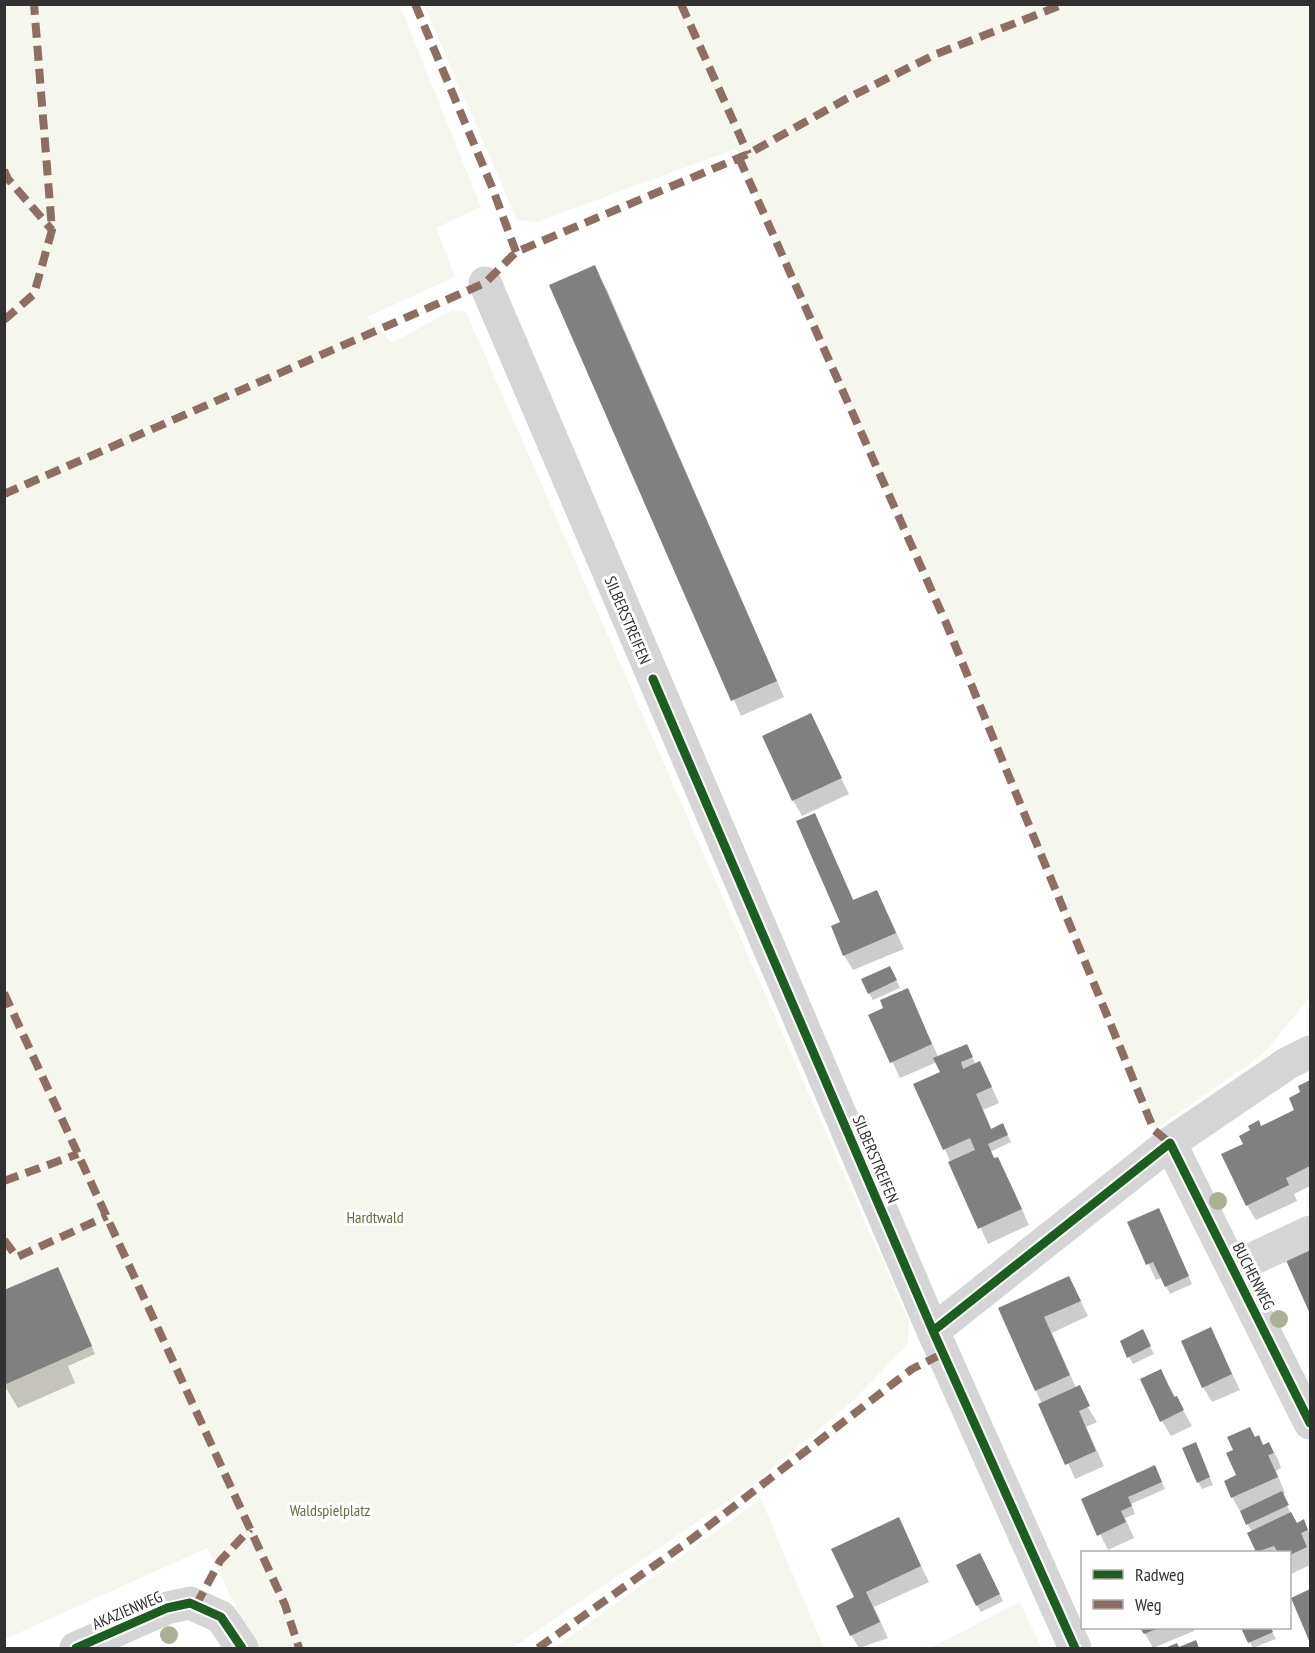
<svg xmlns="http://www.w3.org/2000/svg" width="1315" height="1653" viewBox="0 0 1315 1653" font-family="'PT Sans Narrow',sans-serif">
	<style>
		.green { fill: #f5f6ed }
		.shadow { fill: #0003 }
		.building { fill: #808080 }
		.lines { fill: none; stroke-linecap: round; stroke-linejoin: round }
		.minor { stroke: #d5d5d5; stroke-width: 33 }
		.quiet { stroke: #8d6e63; stroke-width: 8; stroke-dasharray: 15 8; stroke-linecap: butt }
		.cycleway-casing { stroke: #fff; stroke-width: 13 }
		.cycleway { stroke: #1b5e20; stroke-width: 9 }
		.tree { fill: #a9b093 }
		.labels { text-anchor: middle; stroke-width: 6; stroke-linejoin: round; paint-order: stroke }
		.street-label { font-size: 16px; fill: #313131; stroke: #fff }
		.park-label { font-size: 16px; fill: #62703b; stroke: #fff }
	</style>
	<rect width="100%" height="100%" fill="#fff"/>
	<path class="green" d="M4,5h396l81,202 -45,21 19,49 -88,40 25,26 60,-33 14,2 443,1010 -1,22 -55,57 -100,83 -241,164h-256l-49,-100 -202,91z
		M424,5h886v992l-47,57 -109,76 -208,-507 -210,-474 -200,73 -19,-2z
		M761,1499l63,149h-270z
		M1020,1602l21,46h-111z"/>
	<path class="shadow" d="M594,267l13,23 177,407 -43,19 -190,-430z
		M810,715l39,79 -47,22 -9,-16z
		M815,815l39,86 33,11 17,37 -51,21 -9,-15 -2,-32z
		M894,975l6,13 -27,12 -4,-7z
		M907,990l32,68 31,-5 6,12 3,-2 9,16 11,24 -16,7 9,20 14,2 5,10 -21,10 16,22 23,51 -41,19 -73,-160 27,-12 -5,-10 -37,16 -30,-63 15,-6z
		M1310,1082v104l-16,8 3,7 -41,19 -9,-15 -2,-61 16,-16 35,-17 6,-18 -2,-6z
		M1158,1210l34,74 -22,10 -8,-16 -6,2 -27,-57z
		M1308,1249l2,4v57l-23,-51z
		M61,1276l34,78 -27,12 7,17 -57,25 -14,-23z
		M1069,1278l19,38 -36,17 24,55 21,34 -11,5 18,39 -29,13 -75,-170z
		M1211,1329l29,61 -28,12 -9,-15z
		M1146,1339l8,15 -21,10 -4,-7z
		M1169,1386l23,40 -21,10 -9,-15z
		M1258,1437l6,9 5,-2 9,15 3,9 -5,3 9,22 -3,2 14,29 7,-3 7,13v31l-19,9 -1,-22h-32l-9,-18 3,-2 -20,-35 6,-21 17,-38z
		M1199,1452l14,33 -11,4 -4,-7z
		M1158,1474l7,15 -34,15 4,10 -10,4 9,20 -26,12 -25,-50z
		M898,1519l31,63 -55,25 14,31 -29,10 -8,-13 5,-37z
		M984,1562l19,39 -22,11 -4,-7z
		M1310,1591v48l-17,-40z
		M1142,1628h51l1,3 -41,17z
		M1243,1628h27l6,11 -23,9z"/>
	<path class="building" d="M595,265l182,416 -46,20 -182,-416z
		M811,713l31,65 -50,23 -30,-65z
		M815,813l38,87 24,-10 19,43 -53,23 -12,-30 9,-4 -44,-101z
		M890,966l7,14 -29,14 -7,-15z
		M908,988l24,56 -42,19 -22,-48 15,-7 -3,-8z
		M967,1044l6,13 -12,5 2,7 17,-8 12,26 -16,7 15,35 12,-6 5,12 -20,9 6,14 4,-1 24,52 -44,20 -30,-67 27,-12 -5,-12 -27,12 -30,-66 27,-12 -7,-14z
		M1310,1080v86l-24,12 3,7 -43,21 -25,-52 22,-10 -4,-8 11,-6 -2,-4 11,-6 2,6 33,-16 -5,-12 11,-6 -2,-6z
		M1159,1208l30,68 -24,11 -12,-25 -7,3 -19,-43z
		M1309,1247l1,4v63l-25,-56z
		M58,1267l34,79 -88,39v-95z
		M1069,1276l12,25 -37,16 26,58 -35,16 -37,-83z
		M1211,1327l21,47 -30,14 -21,-47z
		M1143,1329l8,17 -24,12 -7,-17z
		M1161,1369l13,28 3,-1 7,14 -24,12 -20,-43z
		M1080,1385l10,21 -11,5 17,40 -31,14 -27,-61z
		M1250,1427l5,10 4,-2 4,10 6,-3 5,11 -6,2 10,22 -47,21 -7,-17 12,-6 -10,-22 7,-3 -6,-13z
		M1196,1442l14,35 -13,6 -15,-35z
		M1155,1465l7,17 -34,15 4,9 -11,5 5,11 -29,14 -16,-37z
		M1282,1491l7,14 -43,20 -6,-14z
		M1291,1512l6,11 7,-4 4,11 -7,3 6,14 -17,8v-3h-12l-4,-6 -18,6 -9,-19z
		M899,1517l22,49 -55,26 14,30 -30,14 -14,-30 18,-9 -23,-48z
		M980,1553l20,41 -24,12 -20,-41z
		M1310,1589v54l-19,-45z
		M1140,1628h19l-15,6z
		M1241,1628h30l2,4 -25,11z
		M1196,1640l3,8h-34l12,-5 2,4z"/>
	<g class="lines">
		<path class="minor" d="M485,283l448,1048 142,317
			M1170,1143l140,280
			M1233,1268l77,-36
			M933,1331l237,-188 118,-80 22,-11
			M76,1648l91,-40 23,-5 31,14 21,31"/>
		<path class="quiet" d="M415,4l77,183 24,65
			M681,4l67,150
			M739,158l207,465 208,507 16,13
			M4,170l4,9 44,51
			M4,320l30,-26 18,-64 -18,-226
			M4,494l481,-211 31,-31 232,-98 98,-55 88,-44 130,-51
			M4,993l281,612 14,43
			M4,1181l74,-27
			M4,1240l13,17 90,-41
			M196,1605l24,-44 30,-32
			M538,1648l151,-107 223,-172 32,-16"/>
		<g class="cycleway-casing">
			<path id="cycleway" d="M653,679l280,652 142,317
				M933,1331l237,-188 140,280
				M76,1648l91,-40 23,-5 31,14 21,31"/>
		</g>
		<use href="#cycleway" class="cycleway"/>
	</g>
	<g class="tree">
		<circle cx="1218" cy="1201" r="9"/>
		<circle cx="1279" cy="1319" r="9"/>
		<circle cx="169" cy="1635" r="9"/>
	</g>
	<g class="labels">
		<g class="street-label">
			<text transform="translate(628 620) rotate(67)" y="6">SILBERSTREIFEN</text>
			<text transform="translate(876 1159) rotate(67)" y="6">SILBERSTREIFEN</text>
			<text transform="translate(1254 1276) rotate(63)" y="6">BUCHENWEG</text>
			<text transform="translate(127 1610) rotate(-23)" y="6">AKAZIENWEG</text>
		</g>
		<g class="park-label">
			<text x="375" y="1223">Hardtwald</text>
			<text x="330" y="1516">Waldspielplatz</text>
		</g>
	</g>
	<rect width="1315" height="1653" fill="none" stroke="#313131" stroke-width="12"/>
	<rect x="1081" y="1551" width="210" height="78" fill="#ffffff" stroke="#adadad" stroke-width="1.5"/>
	<rect x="1093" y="1570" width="30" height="9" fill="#1b5e20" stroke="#adadad" stroke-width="1.5"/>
	<text x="1135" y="1581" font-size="18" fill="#313131">Radweg</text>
	<rect x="1093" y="1600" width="30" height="9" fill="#8d6e63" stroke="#adadad" stroke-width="1.5"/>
	<text x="1135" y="1611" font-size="18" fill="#313131">Weg</text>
</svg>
